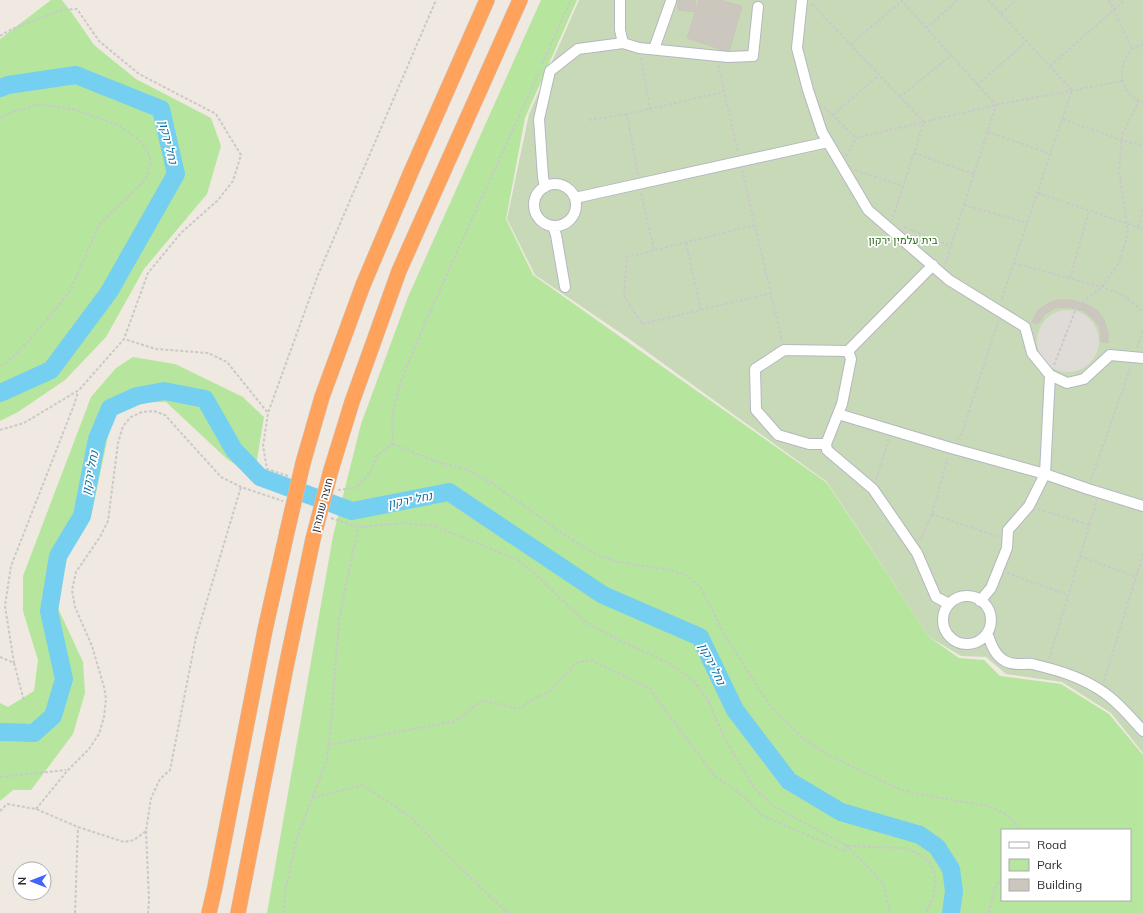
<svg xmlns="http://www.w3.org/2000/svg" width="1143" height="913" viewBox="0 0 1143 913" font-family="Mulish,Heebo,sans-serif">
	<style>
		.green { fill: #b6e59e; fill-rule: evenodd }
		.cemetery { fill: #c8d9b8 }
		.plaza { fill: #dfdcd8 }
		.lines { fill: none; stroke-linecap: round; stroke-linejoin: round }
		.river { stroke: #75cff0; stroke-width: 18 }
		.building { fill: #cbc7bf; stroke: #cbc5ba }
		.minor-casing { stroke: #b4b7c1; stroke-width: 12 }
		.highway-casing { stroke: #c9c9c9; stroke-width: 16 }
		.path { stroke: #c9c9c9; stroke-width: 2; stroke-dasharray: 3 2; stroke-linecap: butt }
		.minor { stroke: #fff; stroke-width: 10 }
		.highway { stroke: #ffa35c; stroke-width: 15 }
		.highway-bridge-casing { stroke: #c9c9c9; stroke-width: 16; stroke-linecap: butt }
		.highway-bridge { stroke: #ffa35c; stroke-width: 15 }
		.labels { text-anchor: middle; stroke-width: 3.5; stroke-linejoin: round; paint-order: stroke }
		.park-label { font-size: 11px; fill: #2c6e1b; stroke: #fff }
		.street-label { font-size: 11px; fill: #2e2e2e; stroke: #fff }
		.water-label { font-size: 12px; font-style: italic; fill: #0d6fa3; stroke: #fff }
	</style>
	<rect width="100%" height="100%" fill="#efe9e1"/>
	<path class="green" d="M51,0h11l10,13 22,32 42,34 75,39 10,28 -14,48 -63,75 -38,68 -41,43 -47,32 -18,9v-382z
		M541,0h36l-52,118 -19,101 27,56 294,208 102,154 30,21 25,2 16,16 61,8 48,30 34,41v158h-876l66,-377 28,-112 47,-127zM1002,830h128v70h-128z
		M133,357l42,7 68,33 6,6 15,14 -10,61 -28,-20 -60,-56 -51,1 -23,109 -24,42 -11,52 26,56 2,31 -12,41 -42,56h-18l-13,11v-98l8,4 26,-16 4,-31 -15,-49v-35l68,-179 25,-29z"/>
	<path class="cemetery" d="M579,0h564v753l-32,-40 -49,-31 -56,-8 -20,-17 -25,-1 -32,-19 -102,-155 -199,-144 -93,-63 -28,-56 22,-105z"/>
	<path class="plaza" d="M1037 341a31 31 0 1 1 62 0a31 31 0 1 1-62 0Z"/>
	<g class="lines">
		<path class="river" d="M0,88l8,-3 68,-10 85,34 15,65 -67,118 -58,78 -51,23
			M0,732l34,1 19,-17 11,-37 -15,-68 9,-55 24,-40 15,-77 13,-31 27,-12 27,-5 41,8 29,51 26,27 92,34 97,-19 154,103 97,42 35,73 54,71 52,31 79,23 17,12 14,22 3,22 -3,22"/>
	</g>
	<path class="building" d="M678,0h18l-1,12 -17,-2z
		M699,0h21l22,6 -13,46 -42,-14z
		M1057,300h15l13,4 12,6 7,10 4,12v11l-7,-1 -1,-15 -7,-8 -9,-8 -11,-3 -7,-1 -11,1 -11,7 -6,9 -6,-2 5,-11 10,-7z"/>
	<g class="lines">
		<g class="minor-casing">
			<path id="minor" d="M620,0v30l3,13
				M802,0l-5,48 11,42 14,42 46,78 81,70 76,47 7,26 18,22 17,8 17,-4 26,-24 33,3
				M654,49l17,-48
				M534 205a21 21 0 1 1 42 0a21 21 0 1 1-42 0Z
				M545,187l-2,-10 -4,-58 11,-48 28,-22 45,-6 16,5 89,9 25,-1 5,-49
				M575,198l253,-56
				M553,226l3,9 9,52
				M848,351l3,8 -9,45 -16,40h-17l-31,-9 -22,-25 -1,-41 29,-19 64,1 85,-86
				M838,414l113,34 94,26 43,15 55,17
				M826,444l1,6 46,39 44,64 19,44 13,7
				M943 620a24 24 0 1 1 48 0a24 24 0 1 1-48 0Z
				M980,601l11,-13 16,-40 1,-18 21,-24 16,-32 5,-99
				M987,633c4,10 7,22 18,28 8,5 18,2 27,3 4,1 8,2 12,3 24,6 48,15 67,31 12,10 22,22 32,33"/>
		</g>
		<g class="highway-casing">
			<path id="highway" d="M303,463l19,-66 41,-112 48,-113 76,-172
				M331,470l21,-68 47,-131 121,-271
				M209,913l6,-26 50,-257 22,-98
				M238,913l48,-246 27,-128"/>
		</g>
		<path class="path" d="M901,0l95,105 -51,159
			M988,0l84,90 -71,211
			M1109,0l23,49
			M812,4l112,118 -32,98
			M1001,14l15,-14
			M926,28l32,-28
			M0,36l10,-6 51,-20 16,-1 22,32 40,33 77,40 25,41 -8,26 -15,19 -37,33 -33,40 -24,66
			M851,44l51,-43
			M1143,44c-3,2 -8,3 -11,6 -17,16 -12,45 11,52
			M641,58l9,50
			M542,64l29,-64
			M718,65l20,87
			M1050,66l75,-66
			M977,85l50,-44
			M900,97l51,-42
			M824,107l32,31
			M833,115l46,-40
			M0,118l12,-6 28,-8 36,6 44,16 20,15 7,9 4,12 -5,17 -47,46 -29,66 -34,42 -25,26 -11,8
			M1063,119l58,21 22,6
			M589,120l38,-6
			M988,132l63,22
			M914,153l60,21
			M846,156l10,-18 140,-33 126,-24
			M742,170l40,171
			M855,170l48,16
			M638,175l-11,-61 97,-22
			M641,193l13,57
			M1038,193l105,36
			M964,205l64,18
			M755,225l-128,32 -3,39 18,28 129,-31
			M904,227l47,19
			M1138,227l5,-19
			M686,243l15,67
			M1014,263l88,24 23,9 18,16
			M1070,278l19,-67
			M1137,348l6,-18
			M1054,365l23,-59 25,-19 17,-24 9,-30 -9,-62 3,-36 17,-34
			M0,430l24,-7 55,-33 45,-51 32,10 52,4 19,9 41,51
			M957,440l5,-7 36,-112
			M393,444l44,18 29,7 26,14 83,59 21,12 22,8 53,8 17,6 13,12 24,48 46,71 34,33 25,16 65,31 17,6 76,13 16,7 10,8 6,9
			M288,476l-21,-7 -4,-23 5,-33 50,-138 118,-275
			M876,480l13,-41
			M1091,480l40,-114
			M338,490l18,-2 15,-16 6,-16 16,-13 -1,-28 9,-34 22,-54 117,-257
			M1038,509l52,16
			M932,514l67,23
			M331,518l27,9 47,-4 30,3 83,34 14,11 52,50 31,17 55,26 24,17 14,19 17,39 29,49 21,19 72,39 57,2 17,7 9,8 6,16 -3,18 -7,16
			M920,540l12,-26 16,-56
			M1080,556l56,21
			M1007,573l61,22
			M0,657l14,6 -9,-57 6,-40 63,-161 4,-13
			M1049,659l48,-159
			M14,663l10,38
			M1104,681l39,-127
			M329,745l127,-24 26,-21 37,9 16,-11 13,-5 28,-30 14,-3 59,28 65,87 33,24 13,15 24,11 60,26 3,-5 23,23 14,16 6,28
			M0,777l66,-7
			M312,798l51,-13 49,33 27,29 63,61 7,5
			M36,809l32,-39 21,-21 10,-15 5,-17 2,-18 -2,-12 -12,-41 -17,-39 -3,-17 4,-18 24,-35 8,-16 10,-78 5,-17 8,-9 11,-5 12,-1 11,4 56,62 20,10 42,14
			M0,811l7,-7 29,5 42,18 46,15 10,-2 12,-9 5,-33 9,-19 10,-9 26,-133 45,-150
			M146,831l3,69 -1,13
			M75,913l3,-86
			M283,913l3,-26 11,-49 30,-79 4,-34 8,-105 19,-93
			M989,913l6,-26 7,-9"/>
		<use href="#minor" class="minor"/>
		<use href="#highway" class="highway"/>
		<g class="highway-bridge-casing">
			<path id="highway-bridge" d="M287,532l16,-69
				M313,539l18,-69"/>
		</g>
		<use href="#highway-bridge" class="highway-bridge"/>
	</g>
	<g class="labels">
		<g class="park-label">
			<text x="903" y="244">בית עלמין ירקון</text>
		</g>
		<g class="street-label">
			<text transform="translate(322 505) rotate(-75)" y="4">חוצה שומרון</text>
		</g>
		<g class="water-label">
			<text transform="translate(168 142) rotate(76)" y="4">נחל ירקון</text>
			<text transform="translate(90 473) rotate(-79)" y="4">נחל ירקון</text>
			<text transform="translate(410 500) rotate(-11)" y="4">נחל ירקון</text>
			<text transform="translate(712 664) rotate(64)" y="4">נחל ירקון</text>
		</g>
	</g>
	<rect x="1001" y="829" width="130" height="72" fill="#ffffff" stroke="#ababab"/>
	<rect x="1009" y="842" width="20" height="6" fill="#ffffff" stroke="#ababab"/>
	<text x="1037" y="849" font-size="12" fill="#2e2e2e">Road</text>
	<rect x="1009" y="859" width="20" height="12" fill="#b6e59e" stroke="#ababab"/>
	<text x="1037" y="869" font-size="12" fill="#2e2e2e">Park</text>
	<rect x="1009" y="879" width="20" height="12" fill="#cbc7bf" stroke="#ababab"/>
	<text x="1037" y="889" font-size="12" fill="#2e2e2e">Building</text>
	<g transform="translate(32 881) rotate(270)"><circle r="19" fill="#ffffff" stroke="#ababab"/>
	<path d="M0-3L7 15L0 10L-7 15Z" fill="#4264fb"/>
	<text y="-6" font-size="11" font-weight="bold" text-anchor="middle" fill="#2e2e2e">N</text>
	</g>
</svg>
